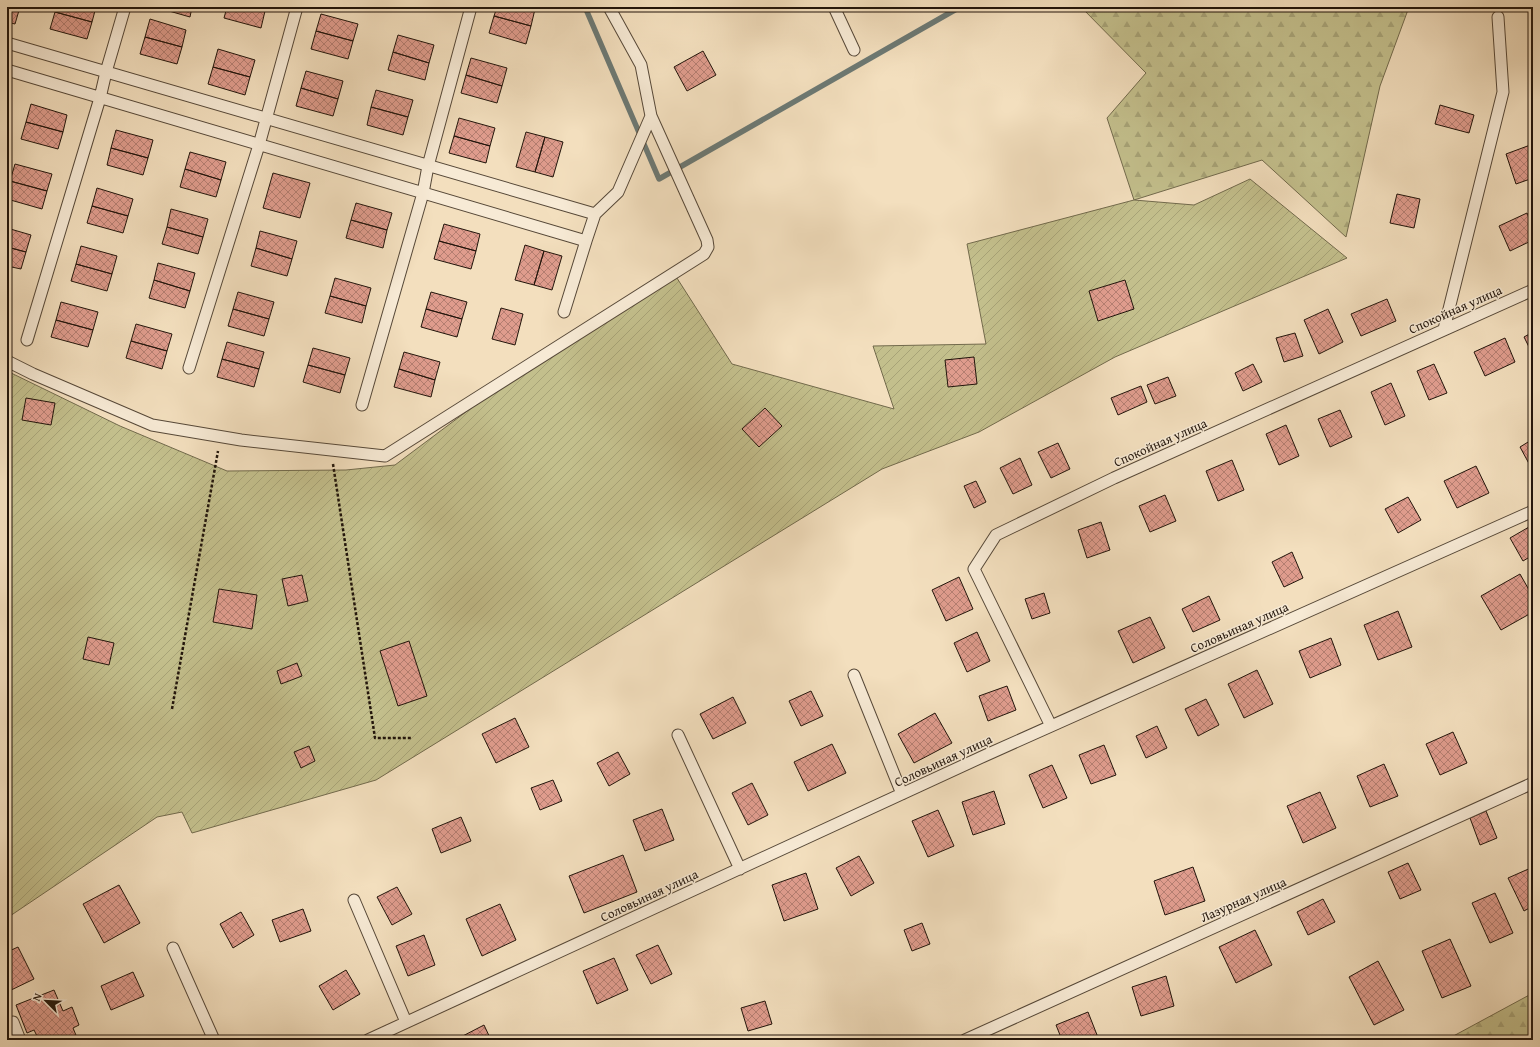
<svg xmlns="http://www.w3.org/2000/svg" width="1540" height="1047" viewBox="0 0 1540 1047" font-family="'Gentium Book Plus',serif">
	<style>
		.forest { fill: url(#forest-firs); stroke: #726a4c }
		.garden { fill: url(#garden-furrows); stroke: #726a4c }
		.lines { fill: none; stroke-linecap: round; stroke-linejoin: round }
		.stream { stroke: #6c7974; stroke-width: 5.5 }
		.building { fill: url(#building-cross-hatch); stroke: #22150b }
		.service-casing { stroke: #564838; stroke-width: 13 }
		.path { stroke: #22150b; stroke-width: 2.5; stroke-dasharray: 3 2; stroke-linecap: butt }
		.service { stroke: #f7ead5; stroke-width: 11 }
		.labels { text-anchor: middle; stroke-width: 3; stroke-linejoin: round; paint-order: stroke }
		.street-label { font-size: 13px; fill: #22150b; stroke: #f7ead5 }
	</style>
	<defs>
		<pattern id="forest-firs" width="22" height="20" patternUnits="userSpaceOnUse"><rect width="22" height="20" fill="#c3bf8c"/><path d="M5 1l3.5 6h-7zM16 11l3.5 6h-7z" fill="#a7a377"/></pattern>
		<pattern id="garden-furrows" width="10" height="10" patternUnits="userSpaceOnUse"><rect width="10" height="10" fill="#c3bf8c"/><path d="M-1 1l2-2M0 10L10 0M9 11l2-2" fill="none" stroke="#a7a377"/></pattern>
		<pattern id="building-cross-hatch" width="8" height="8" patternUnits="userSpaceOnUse"><rect width="8" height="8" fill="#df9c8d"/><path d="M0 0l8 8M0 8l8-8" fill="none" stroke="#b47e71"/></pattern>
	</defs>
	<rect width="100%" height="100%" fill="#f3dfbe"/>
	<filter id="stains"><feTurbulence type="fractalNoise" baseFrequency=".005" numOctaves="4"/><feColorMatrix values="0 0 0 0 .2 0 0 0 0 .09 0 0 0 0 .02 0 0 0 .5 -.17"/></filter>
	<radialGradient id="worn" r=".72"><stop offset=".6" stop-color="#630" stop-opacity="0"/><stop offset="1" stop-color="#630" stop-opacity=".3"/></radialGradient>
	<path class="forest" d="M1081,7h328l-29,79 -34,151 -84,-77 -128,40 -27,-82 39,-45z
		M1533,993v47h-87z"/>
	<path class="garden" d="M1250,179l97,79 -232,99 -136,75 -97,37 -506,311 -184,53 -10,-21 -25,5 -150,101v-547l113,55 107,45 119,-1 49,-5 139,-104 141,-86 57,89 162,45 -21,-63 113,-2 -19,-100 167,-44 60,5z"/>
	<g class="lines">
		<path class="stream" d="M585,7l74,172 301,-172"/>
	</g>
	<path class="building" d="M7,7h13l-5,17 -8,-2z
		M56,7h40l-4,15 -37,-10z
		M155,7h37l-2,10z
		M227,7h24l14,4 -4,17 -37,-10z
		M497,7h33l5,2 -4,17 -37,-10z
		M55,12l37,10 -5,17 -37,-10z
		M321,14l37,10 -5,17 -37,-10z
		M494,16l37,10 -5,18 -37,-11z
		M150,19l36,11 -4,17 -37,-10z
		M316,31l37,10 -5,18 -37,-10z
		M398,35l36,10 -5,18 -36,-11z
		M145,37l37,10 -5,17 -37,-10z
		M218,49l37,11 -5,17 -37,-10z
		M703,51l13,24 -29,16 -13,-24z
		M393,52l36,11 -4,17 -37,-10z
		M471,58l36,10 -5,18 -36,-11z
		M213,67l37,10 -5,18 -37,-11z
		M306,71l37,10 -5,18 -37,-11z
		M466,75l36,11 -5,17 -36,-10z
		M301,88l37,11 -5,17 -37,-10z
		M376,90l37,10 -5,17 -37,-10z
		M31,104l36,11 -4,17 -37,-10z
		M1440,105l34,10 -5,18 -34,-9z
		M371,107l37,10 -5,18 -36,-10z
		M459,118l36,10 -5,18 -36,-10z
		M26,122l37,10 -5,17 -37,-10z
		M116,130l37,10 -5,18 -37,-10z
		M526,132l19,5 -10,35 -19,-5z
		M454,136l36,10 -4,17 -37,-10z
		M545,137l18,5 -10,35 -18,-5z
		M1533,144v34l-17,6 -10,-30z
		M111,148l37,10 -5,17 -36,-10z
		M190,152l36,10 -5,18 -36,-11z
		M15,164l37,10 -5,17 -37,-10z
		M185,169l36,11 -5,17 -36,-10z
		M273,173l37,10 -10,35 -37,-10z
		M10,181l37,10 -5,18 -35,-10v-6z
		M97,188l36,11 -5,17 -36,-10z
		M1397,194l23,5 -6,29 -24,-5z
		M356,203l36,10 -5,17 -36,-10z
		M92,206l36,10 -5,17 -36,-10z
		M171,209l37,10 -5,18 -36,-10z
		M1527,213l6,13v14l-23,11 -11,-25z
		M351,220l36,10 -4,18 -37,-10z
		M444,224l36,10 -4,17 -37,-10z
		M167,227l36,10 -5,17 -36,-10z
		M7,228l24,7 -5,17 -19,-5z
		M260,231l37,10 -5,18 -36,-11z
		M439,241l37,10 -5,18 -37,-10z
		M525,245l19,6 -10,34 -19,-5z
		M81,246l36,10 -5,18 -36,-10z
		M7,247l19,5 -5,17 -14,-3z
		M256,248l36,11 -5,17 -36,-10z
		M544,251l18,5 -10,34 -18,-5z
		M158,263l37,10 -5,18 -36,-11z
		M76,264l36,10 -5,17 -36,-10z
		M335,278l36,10 -5,18 -36,-10z
		M154,280l36,11 -5,17 -36,-10z
		M1125,280l9,29 -36,12 -9,-30z
		M238,292l36,10 -5,17 -36,-10z
		M431,292l36,10 -5,17 -36,-10z
		M330,296l36,10 -4,17 -37,-10z
		M1387,299l9,22 -35,15 -10,-22z
		M61,302l37,10 -5,18 -37,-10z
		M501,308l22,6 -8,31 -23,-6z
		M233,309l36,10 -5,17 -36,-10z
		M426,309l36,10 -5,18 -36,-10z
		M1328,309l15,33 -24,12 -15,-34z
		M56,320l37,10 -5,17 -37,-10z
		M136,324l36,10 -5,17 -36,-10z
		M1533,332v23l-9,-18z
		M1295,333l8,23 -19,6 -8,-24z
		M1505,338l10,24 -30,14 -11,-24z
		M131,341l36,10 -5,18 -36,-11z
		M227,342l37,10 -5,17 -37,-10z
		M313,348l37,10 -5,17 -37,-10z
		M404,352l36,10 -5,18 -36,-11z
		M974,357l3,27 -29,3 -3,-27z
		M222,359l37,10 -5,18 -37,-10z
		M1253,364l9,18 -19,9 -8,-18z
		M1434,364l13,29 -18,7 -12,-29z
		M308,365l37,10 -5,18 -37,-11z
		M399,369l36,11 -4,17 -37,-10z
		M1168,377l8,19 -21,8 -8,-19z
		M1391,383l14,33 -20,9 -14,-33z
		M1141,386l6,16 -29,13 -7,-17z
		M26,398l29,5 -4,22 -29,-5z
		M765,408l17,18 -23,21 -17,-18z
		M1340,410l12,27 -22,10 -12,-28z
		M1286,425l13,31 -20,9 -13,-31z
		M1533,439v32l-13,-24z
		M1058,443l12,26 -19,9 -13,-26z
		M1020,458l12,27 -19,9 -13,-26z
		M1232,460l12,30 -26,11 -12,-30z
		M1476,466l13,27 -32,15 -13,-27z
		M976,481l10,21 -12,6 -10,-22z
		M1165,495l11,26 -26,11 -11,-26z
		M1408,497l13,23 -23,13 -13,-24z
		M1101,522l9,28 -23,8 -9,-28z
		M1529,527l4,6v22l-10,6 -13,-23z
		M1292,552l11,26 -19,9 -12,-25z
		M1520,574l13,23v15l-32,18 -20,-34z
		M302,575l6,26 -20,5 -6,-27z
		M959,577l14,32 -27,12 -14,-31z
		M219,589l38,6 -5,34 -39,-7z
		M1044,593l6,20 -18,6 -7,-20z
		M1209,596l11,24 -27,12 -11,-23z
		M1398,611l14,36 -34,13 -14,-35z
		M1150,617l15,31 -32,15 -15,-32z
		M977,632l13,29 -23,11 -13,-29z
		M88,637l26,6 -5,22 -26,-6z
		M1331,638l10,27 -31,13 -11,-27z
		M409,641l18,55 -29,10 -18,-55z
		M297,663l5,13 -21,8 -4,-13z
		M1257,670l16,34 -29,14 -16,-34z
		M1007,686l9,24 -28,11 -9,-25z
		M811,691l12,25 -22,10 -12,-25z
		M733,697l13,26 -33,16 -13,-25z
		M1206,699l13,26 -21,11 -13,-27z
		M935,713l17,30 -38,20 -16,-29z
		M515,718l14,29 -33,16 -14,-29z
		M1157,726l10,22 -21,10 -10,-22z
		M1453,732l14,31 -27,12 -14,-31z
		M832,744l14,29 -38,18 -14,-29z
		M1104,745l12,30 -25,9 -12,-29z
		M309,746l6,15 -14,7 -7,-16z
		M618,752l12,22 -21,12 -12,-23z
		M1384,764l14,32 -28,11 -13,-31z
		M1052,765l15,33 -24,10 -14,-33z
		M553,780l9,21 -22,9 -9,-22z
		M752,783l16,32 -20,10 -16,-32z
		M994,791l11,33 -32,11 -11,-33z
		M1320,792l16,36 -33,15 -16,-37z
		M662,809l12,31 -29,11 -12,-31z
		M938,810l16,36 -26,11 -16,-36z
		M1486,811l11,27 -17,7 -10,-27z
		M461,817l10,24 -30,12 -9,-24z
		M623,855l14,37 -53,21 -15,-37z
		M859,856l15,27 -23,13 -15,-28z
		M1408,863l13,27 -21,9 -12,-27z
		M1193,867l12,34 -40,14 -11,-34z
		M1533,867v39l-9,5 -16,-33z
		M806,873l12,36 -34,12 -12,-36z
		M119,885l21,38 -36,20 -21,-39z
		M397,887l15,27 -20,11 -15,-28z
		M1495,893l18,40 -23,10 -18,-40z
		M1323,899l12,23 -27,13 -11,-23z
		M500,904l16,36 -34,16 -16,-37z
		M303,909l8,22 -31,11 -8,-22z
		M241,912l13,23 -21,13 -13,-24z
		M922,923l8,21 -18,7 -8,-21z
		M1255,930l17,35 -36,18 -17,-36z
		M424,935l11,30 -27,11 -12,-30z
		M1450,939l21,47 -29,12 -20,-47z
		M658,945l14,29 -21,10 -15,-29z
		M18,947l16,32 -27,13v-40z
		M614,958l14,32 -31,14 -14,-33z
		M1378,961l26,49 -30,15 -25,-48z
		M346,970l14,24 -27,16 -14,-24z
		M133,972l11,24 -33,14 -10,-24z
		M1166,976l8,30 -33,10 -9,-29z
		M54,990l9,21 9,-4 7,18 -6,3 5,12h-39l-5,-10 -7,3 -11,-28z
		M765,1001l7,23 -24,7 -7,-23z
		M1088,1012l11,28h-37l-6,-15z
		M484,1025l7,15h-36z"/>
	<g class="lines">
		<g class="service-casing">
			<path id="service" d="M834,7l20,43
				M7,43l588,171 -9,27 -579,-171
				M595,214l23,-22 33,-76 -10,-51 -32,-58
				M564,312l22,-71
				M1444,329l59,-237 -5,-75
				M27,340l73,-242 6,-26 19,-65
				M7,361l26,13 119,51 89,15 144,16 319,-202 4,-7 -1,-7 -56,-124
				M189,368l70,-223 38,-138
				M362,405l61,-212 5,-27 43,-159
				M854,675l48,119
				M1051,726l-77,-157 22,-34 118,-57 419,-188
				M678,735l62,134
				M354,900l52,122
				M173,948l41,92
				M13,1022l7,18
				M368,1040l616,-284 549,-245
				M965,1040l568,-257"/>
		</g>
		<path class="path" d="M333,464l42,274h37
			M172,709l46,-258"/>
		<use href="#service" class="service"/>
	</g>
	<g class="labels">
		<g class="street-label">
			<text transform="translate(1455 309) rotate(-24)" y="5">Спокойная улица</text>
			<text transform="translate(1160 442) rotate(-24)" y="5">Спокойная улица</text>
			<text transform="translate(1239 627) rotate(-24)" y="5">Соловьиная улица</text>
			<text transform="translate(943 760) rotate(-25)" y="5">Соловьиная улица</text>
			<text transform="translate(649 895) rotate(-25)" y="5">Соловьиная улица</text>
			<text transform="translate(1243 899) rotate(-24)" y="5">Лазурная улица</text>
		</g>
	</g>
	<rect width="1540" height="1047" fill="none" stroke="#f3dfbe" stroke-width="24"/>
	<rect x="8" y="8" width="1524" height="1031" fill="none" stroke="#22150b" stroke-width="2"/>
	<rect x="12" y="12" width="1516" height="1023" fill="none" stroke="#22150b"/>
	<g transform="translate(46 1001) rotate(294)" stroke="#f7ead5" stroke-width="3" paint-order="stroke">
	<path d="M0-3L7 15L0 10L-7 15Z" fill="#22150b"/>
	<text y="-6" font-size="11" font-weight="bold" text-anchor="middle" fill="#22150b">N</text>
	</g>
	<rect width="100%" height="100%" filter="url(#stains)"/>
	<rect width="100%" height="100%" fill="url(#worn)"/>
</svg>
